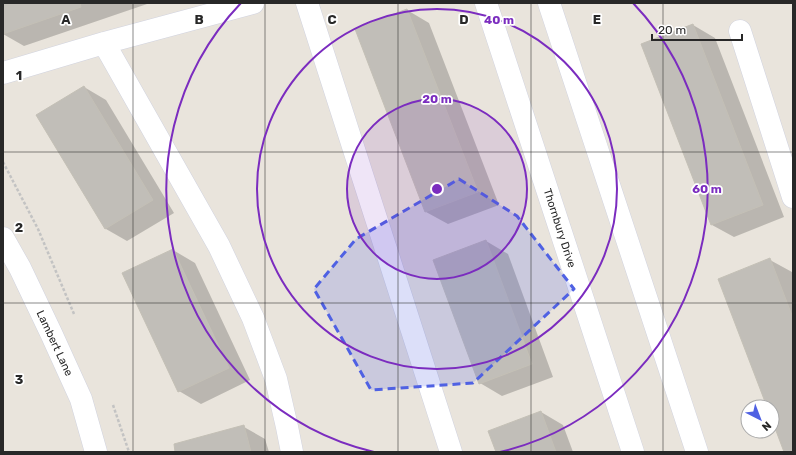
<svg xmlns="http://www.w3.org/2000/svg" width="796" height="455" viewBox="0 0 796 455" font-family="Rubik,sans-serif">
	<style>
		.shadow { fill: #0003 }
		.building { fill: #c1beb8; stroke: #c4c0b6 }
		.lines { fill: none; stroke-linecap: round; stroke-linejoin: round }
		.minor-casing { stroke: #d1d3df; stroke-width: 23 }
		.path { stroke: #c3c3c3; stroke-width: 2.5; stroke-dasharray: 3 2; stroke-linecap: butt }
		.minor { stroke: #fff; stroke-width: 22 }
		.marked { fill: #4f61e3; fill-opacity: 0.2; stroke: #4f61e3; stroke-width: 3; stroke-dasharray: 8 5; stroke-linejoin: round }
		.grid { fill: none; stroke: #282828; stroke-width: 1; stroke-opacity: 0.55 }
		.ring { fill: none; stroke: #7b2cbf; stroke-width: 2 }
		.labels { text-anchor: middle; stroke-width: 3.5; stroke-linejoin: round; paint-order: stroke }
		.street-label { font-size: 11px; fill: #282828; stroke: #fff }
		.grid-label { font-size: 13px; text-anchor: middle; font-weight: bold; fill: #282828; stroke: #fff; stroke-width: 3.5; stroke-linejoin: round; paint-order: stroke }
		.centre { fill: #7b2cbf; stroke: #fff; stroke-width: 2 }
		.ring-label { font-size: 12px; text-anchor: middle; font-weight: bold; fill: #7b2cbf; stroke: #fff; stroke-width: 3.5; stroke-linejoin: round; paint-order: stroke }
	</style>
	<rect width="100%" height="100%" fill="#e9e4dc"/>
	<path class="shadow" d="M3,3h147l-126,43 -21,-12z
		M407,10l22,13 70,182 -51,19 -22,-12z
		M693,25l22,13 69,179 -50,20 -22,-12 -70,-180z
		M84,87l22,13 68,113 -47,28 -21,-12 -69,-114z
		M486,241l22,13 45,123 -51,19 -22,-13z
		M173,250l22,13 55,117 -49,24 -22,-13z
		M770,260l22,12 1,3v177h-8l-13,-34v-11h-4z
		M541,412l22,13 10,27h-76z
		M244,427l21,12 4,13h-78z"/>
	<path class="building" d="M3,3h77l1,4 -78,27z
		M407,9l71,183 -53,20 -70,-183z
		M693,24l70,181 -52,20 -70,-181z
		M84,86l69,114 -48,29 -69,-114z
		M486,240l46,124 -53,20 -46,-124z
		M173,249l56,119 -51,24 -56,-119z
		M770,258l23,60v134h-9l-12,-32v-13h-5l-49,-128z
		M541,411l15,41h-60l-8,-21z
		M244,425l7,27h-76l-1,-8z"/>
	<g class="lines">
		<g class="minor-casing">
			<path id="minor" d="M307,3l144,449
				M486,3l147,449
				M549,3l148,449
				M740,31l53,166
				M104,43l115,203 34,72 23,61 11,48 5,25
				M3,73l101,-30 149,-40
				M3,238l17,30 31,65 30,66 15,53"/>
		</g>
		<path class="path" d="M3,162l35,67 36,85
			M113,405l16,47"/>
		<use href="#minor" class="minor"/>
	</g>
	<path class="marked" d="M459,179l58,37 57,73 -101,94 -102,7 -57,-101 42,-50z"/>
	<path class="grid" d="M133,3v449M265,3v449M398,3v449M531,3v449M663,3v449M3,152h790M3,303h790"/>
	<circle cx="437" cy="189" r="90" fill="#7b2cbf" fill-opacity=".12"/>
	<g class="ring">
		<circle cx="437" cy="189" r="90"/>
		<circle cx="437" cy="189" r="180"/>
		<path d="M374 452A270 270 0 0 1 241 3M633 3A270 270 0 0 1 500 452"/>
	</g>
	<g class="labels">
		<g class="street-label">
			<text transform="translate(560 228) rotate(72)" y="4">Thornbury Drive</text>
			<text transform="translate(55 343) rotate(65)" y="4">Lambert Lane</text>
		</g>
	</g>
	<g class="grid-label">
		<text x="66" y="24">A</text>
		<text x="199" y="24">B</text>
		<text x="332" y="24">C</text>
		<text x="464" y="24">D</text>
		<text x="597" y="24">E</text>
		<text x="19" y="80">1</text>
		<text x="19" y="232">2</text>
		<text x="19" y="384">3</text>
	</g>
	<circle cx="437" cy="189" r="6" class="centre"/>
	<g class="ring-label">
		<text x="499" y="24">40 m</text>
		<text x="437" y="103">20 m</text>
		<text x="707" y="193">60 m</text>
	</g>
	<rect width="796" height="455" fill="none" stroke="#282828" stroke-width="8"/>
	<g transform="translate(760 419) rotate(138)"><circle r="19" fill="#ffffff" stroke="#a9a9a9"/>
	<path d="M0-3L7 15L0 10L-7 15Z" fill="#4f61e3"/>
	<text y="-6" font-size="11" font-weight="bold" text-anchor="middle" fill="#282828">N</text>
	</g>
	<path d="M652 34v6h90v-6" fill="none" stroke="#282828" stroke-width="2"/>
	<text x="658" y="34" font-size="12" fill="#282828" stroke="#ffffff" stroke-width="3" paint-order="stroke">20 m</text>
</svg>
